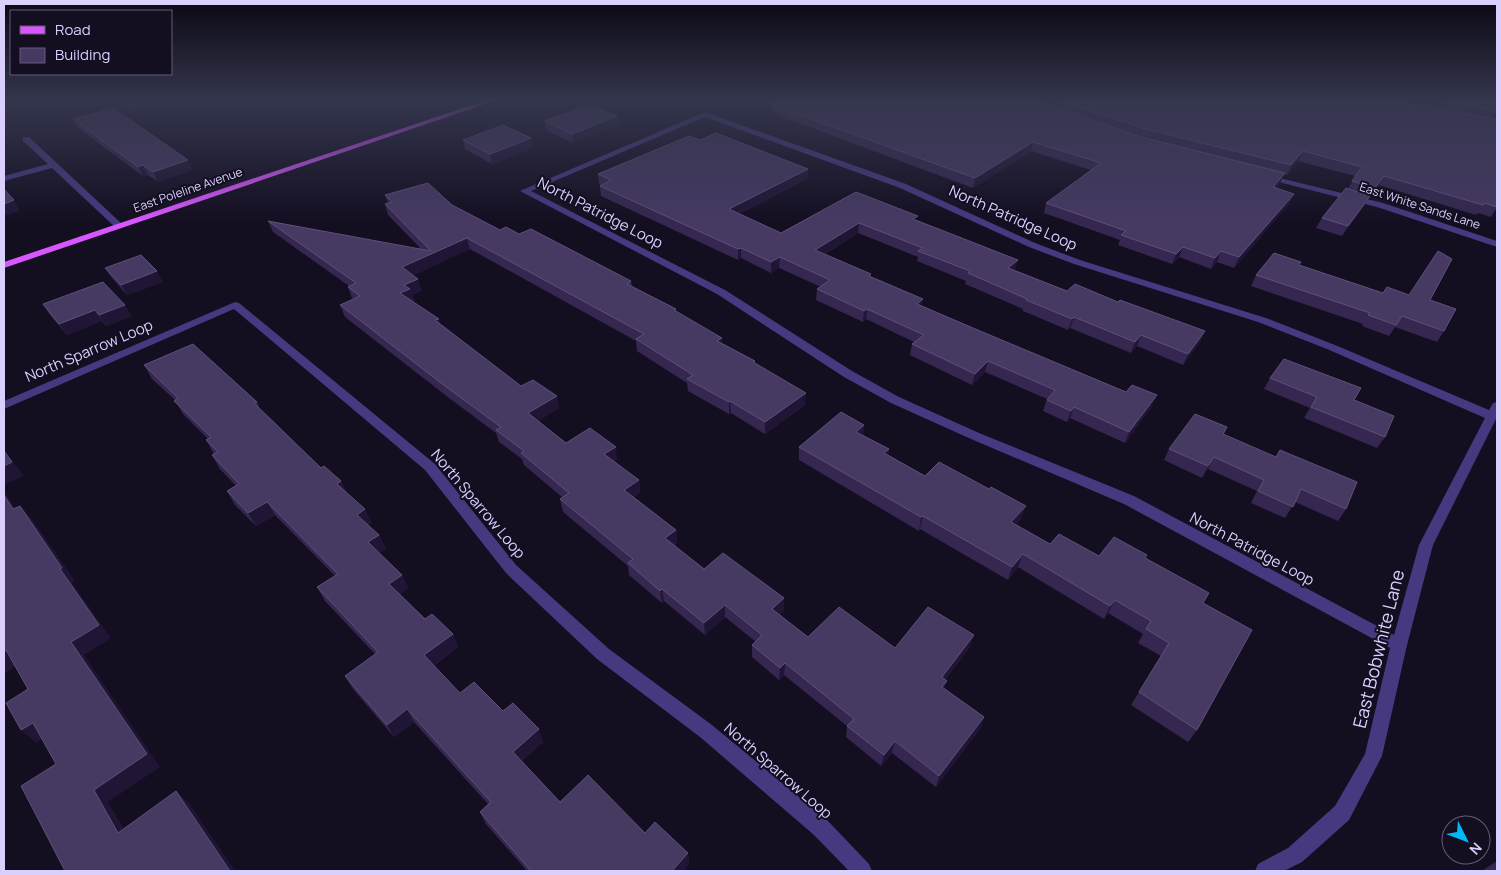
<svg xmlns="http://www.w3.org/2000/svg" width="1501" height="875" viewBox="0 0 1501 875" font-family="Manrope,sans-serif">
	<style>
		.green { fill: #11282b }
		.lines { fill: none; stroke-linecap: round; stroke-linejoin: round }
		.minor { fill: #463980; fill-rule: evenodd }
		.major { fill: #d857fd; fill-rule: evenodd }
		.wall { fill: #35274f }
		.shaded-wall { fill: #201535 }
		.building { fill: #463962; stroke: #5e507a }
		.labels { text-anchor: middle; stroke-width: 4; stroke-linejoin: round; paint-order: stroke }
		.far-street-label { font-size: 12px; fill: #dbcffe; stroke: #140e21 }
		.street-label { font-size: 15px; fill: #dbcffe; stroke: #140e21 }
		.near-street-label { font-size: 18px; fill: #dbcffe; stroke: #140e21 }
	</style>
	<rect width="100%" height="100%" fill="#140e21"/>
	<path class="green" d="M111,100h69l-50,13z"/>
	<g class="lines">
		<path class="minor" d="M705,112l201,72 129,59 45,17 186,58 69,27 154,65 4,-7 4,-1v15l-64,128 -26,100 -25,111 -33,64 -47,42 -18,9h-29l3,-7 30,-16 47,-42 30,-52 25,-106 -266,-144 -153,-65 -80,-36 -47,-26 -127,-83 -197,-103zM705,117l195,71 129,59 45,17 184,58 69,27 158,69 -66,127 -25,90 -260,-139 -155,-63 -80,-36 -47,-26 -127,-81 -194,-99z
			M23,137h6l93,87v4h-6l-64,-60 -48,13v-5l44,-12 -25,-23z
			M1263,174l120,29 114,38v6l-120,-40 -114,-29z
			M235,302l4,1 196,161 81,101 93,84 103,76 116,96 41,43 3,7h-23l-35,-36 -114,-98 -103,-78 -91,-86 -81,-103 -191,-161 -230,100v-8z"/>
		<path class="major" d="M487,100h10l-493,168v-6z"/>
	</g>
	<path class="wall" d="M758,100h738l1,11 -4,7 4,1v88l-6,10 -13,-4 -2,2 -97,-30 -9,13 -1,-1 -5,9 -22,30 -26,-8 6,-10 26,-29 7,-13 -57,-15 -11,14 -3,-1 -4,9 -4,5 13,16 -55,64 -17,-6 -6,7 -32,-12 -7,7 -54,-19 2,-5 -76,-27 2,-10 45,-33 -60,-19 -58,37 -201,-75v-8z
		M617,116l1,9 -45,18 -27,-13 -1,-9z
		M73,119l120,51 -35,12 -10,-7 -5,1 -65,-48z
		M531,138l2,10 -41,16 -27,-15 -2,-9z
		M700,140l108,29 -1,10 -68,35 42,19 75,-41 61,29 98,49 52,21 51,11 87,29 -5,11 -17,23 -46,-19 -6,7 -61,-25 -2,2 -45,-19v-2l-58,-25 1,-3 -49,-20 1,-4 -60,-24 -33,21 46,23 51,29 230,100 -27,37 -55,-25 -3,4 -24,-11 4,-12 -62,-27 -13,13 -62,-30 2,-11 2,-2 -48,-23 -3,3 -47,-22 1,-11 4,-2 -42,-19 -8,5 -30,-15 -3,2 -137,-64 -1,-10 1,-1 -2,-1 -1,-10z
		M385,195l67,10 48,25 19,4 112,47 1,5 44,23v2l46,32 33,18v3l50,41 -40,29 -34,-21 -2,1 -41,-23 -1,-8 -50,-32 -1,-10 -166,-92 -57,26 9,15 -10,5 2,5 -2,1 29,24 80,61 38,22 -21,13 28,22 51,16 -3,3 25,18 1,12 -6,5 42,33 1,13 -3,2 30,24 80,29v12l-5,5 29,22 87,11 75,-1 -25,33 -1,9 40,28 -4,12 -44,58 -44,-34 -11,13 -35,-29 1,-11 -63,-51 -5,5 -27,-23v-12l4,-3 -31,-25 -20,18 -41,-34 -2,2 -33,-28 -1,-9 -65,-54 -3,-13 3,-1 -39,-33 -2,-6 -23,-17 -3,-9 -47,-35 -104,-81 -5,-12 14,-6 -2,-1 -4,-11 1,-1 -76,-54 -5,-11 154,29 -34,-35 -3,-11 3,-1z
		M1299,265l84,28 26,2 21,5 14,31 -7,11 -42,-15 -6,9 -27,-10 1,-2 -112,-38 5,-11z
		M105,268l58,14 -36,13 -15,-17z
		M43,304l89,12 -26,10 -4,-5 -35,14 -17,-20z
		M144,365l113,37 3,7 61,59 20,13 5,11 26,31 -4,2 11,10 7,14 -7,4 23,22 6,13 -8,6 25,25 28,15 5,13 -24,19 26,27 43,18 40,31 -21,19 38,41 85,31 43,20 1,11 -6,7h-156l-41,-47 -6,-12 8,-8 -74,-82 -20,15 -41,-48 -8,-13 30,-22 -50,-53 -8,-14 18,-11 -60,-61 -19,11 -21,-21 -8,-14 9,-5 -16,-17 -8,-14 2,-1 -8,-14 2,-1 -25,-25 -8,-14 -23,-21z
		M1270,378l84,22 31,37 -8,11 -73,-30 6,-10 -46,-19z
		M864,425l-1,10 26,14 -1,6 37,21 96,43 -5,6 34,19 49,12 47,2 57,45 -6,127 -9,12 -57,-37 30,-49 -23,-13 5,-9 -35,-21 -4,6 -86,-52 -10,13 -88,-51 -1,2 -120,-71v-13z
		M1227,427l-3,7 122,75 -8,12 -43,-19 -10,16 -34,-15 6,-12 -49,-22 -6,9 -38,-18 5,-11z
		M1497,861v10h-15z"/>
	<path class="shaded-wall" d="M617,116l1,9 -45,18 -1,-9z
		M531,138l2,10 -41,16 -2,-10z
		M1033,142l-2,9 -58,37 2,-10z
		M1303,151l-5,10 -11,14 4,-10z
		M188,160l5,10 -35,12 -5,-10z
		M143,165l5,10 -5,1 -5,-9z
		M808,169l-1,10 -78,40v-10z
		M1285,173l-5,10 -12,14 5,-10z
		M1384,176l-5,9 -9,13 5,-10z
		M1294,194l-5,10 -55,64 5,-11z
		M1370,196l-6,10 -22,30 6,-10z
		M14,200l6,11 -16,5v-12z
		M859,223l-1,10 -44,27 1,-10z
		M467,238l3,11 -64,30 -4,-12z
		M1183,247l-4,10 -7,7 4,-10z
		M741,248v10l-3,2v-11z
		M1221,251l-4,11 -6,7 4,-11z
		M780,257l-1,11 -8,5v-11z
		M1018,260l-3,11 -7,-3z
		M157,271l6,11 -36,13 -6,-10z
		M418,279l4,11 -10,5 2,5 -10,5 -4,-12 4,-8z
		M923,299l-2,11 -4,-6z
		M125,305l7,11 -26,10 -7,-11z
		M867,309l-1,10 -3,3 1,-11z
		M95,310l7,11 -35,14 -8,-11z
		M1074,317l-4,11 -2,2 4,-11z
		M439,319l3,11 -7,-10z
		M1205,331l-5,11 -17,23 5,-11z
		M1141,335l-4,11 -6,7 4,-11z
		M722,338v12l-5,-9z
		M988,361l-3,11 -13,13 3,-11z
		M806,393l-1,12 -40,29v-12z
		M1157,395l-5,11 -27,37 4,-11z
		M557,396l2,12 -28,18 -3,-13z
		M730,401l1,12 -2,1v-12z
		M1074,407l-4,11 -3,4 4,-11z
		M864,425l-1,13 -7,-6z
		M616,447l1,12 -11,8 -2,-13z
		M889,449l-3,14 -2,-10z
		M4,450l20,26 -20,9z
		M1214,457l-6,12 -6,9 6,-12z
		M639,480l1,12 -14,10 -2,-12z
		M341,481l7,14 -11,-11z
		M4,491l21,32 -12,-14 -9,-14z
		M267,502l8,13 -19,11 -8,-13z
		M20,506l12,13 43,62 -3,2 39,55 -27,17 76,112 -52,35 25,42 -15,-11 -24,-43 -23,-148 -11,-73z
		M1026,506l-5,13 -14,17 4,-14z
		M365,509l7,14 -8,5 -7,-13z
		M923,516l-3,13 -1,2 2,-14z
		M676,530l1,13 -11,8 -1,-13z
		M379,535l7,14 -11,7 -7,-14z
		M1023,554l-5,13 -10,13 4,-13z
		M402,575l6,13 -12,9 -7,-13z
		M662,589l2,12 -2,2 -2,-12z
		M784,598v12l-12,11v-12z
		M1115,600l-7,13 -4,6 6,-13z
		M725,605v12l-20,18 -1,-12z
		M453,634l5,13 -27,21 -7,-13z
		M974,635l-4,12 -32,42 4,-12z
		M6,650l14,14 -15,9 -1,-1v-21z
		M785,663l-1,12 -5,5 1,-12z
		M947,681l-4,11 -1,-5z
		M407,709l7,13 -20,15 -7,-12z
		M984,717l-4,12 -44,58 3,-11z
		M33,723l15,13 -12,7 -15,-13z
		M539,729l4,13 -25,23 -5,-13z
		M895,741l-3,12 -11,13 3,-11z
		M176,791l13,12 46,68h-5z
		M688,853l1,11 -6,7h-11z"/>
	<path class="building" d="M783,100h251l107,37 144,36 -12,14 21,7 -55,63 -18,-6 -6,7 -32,-11 -7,7 -55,-19 5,-4 -80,-28 55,-40 -68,-21 -58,36 -203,-73z
		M1057,100h328l112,19v88l-13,-4 -1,2 -99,-29 -9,12 -23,-7 10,-14 -59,-16 -12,14 -142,-35z
		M1430,100h66l1,11z
		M589,105l28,11 -45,18 -27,-13z
		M113,108l75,52 -35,12 -10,-7 -5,2 -65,-48z
		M503,125l28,13 -41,16 -27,-14z
		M716,133l92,36 -79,40 52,24 75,-41 62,24 -5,3 105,41 -10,8 59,23 8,-7 43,18 2,-2 85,31 -17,23 -47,-19 -6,7 -61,-25 -2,2 -46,-19 1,-1 -59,-26 2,-2 -52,-20 5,-3 -64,-25 -44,27 56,24 -2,2 54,23 -6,5 56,24 153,64 6,-7 25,10 -28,37 -55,-25 -3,4 -24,-11 8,-10 -67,-29 -13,13 -25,-12 -38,-18 12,-9 -57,-26 -3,2 -47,-22 13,-9 -50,-23 -9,5 -30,-14 -3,1 -138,-63 11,-6 -13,-6 91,-38 11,4z
		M428,183l24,22 48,25 6,-3 13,7 12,-5 100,52 -4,3 49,25 -2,1 48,28 -5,3 38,20 -2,1 53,31 -41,29 -35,-21 -1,1 -42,-23 6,-4 -57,-36 8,-5 -177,-96 -65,29 16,12 -14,6 6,4 -10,4 39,26 -4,1 86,66 12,-6 24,16 -29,17 38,30 24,-15 26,19 -12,7 35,26 -15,10 52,40 -11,8 39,31 19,-16 61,45 -12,11 36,28 31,-30 56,41 33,-41 46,28 -32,42 5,4 -5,6 42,30 -45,59 -44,-35 -11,14 -37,-29 7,-7 -69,-56 -5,5 -28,-23 10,-10 -37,-30 -21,18 -42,-34 -2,2 -32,-28 5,-4 -73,-60 9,-6 -48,-40 3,-2 -28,-21 5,-3 -56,-41 -105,-81 20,-9 -12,-9 8,-4 -88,-62 163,30 -46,-47 7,-2 -7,-7z
		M1346,188l24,8 -22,30 -26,-8z
		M4,189l10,11 -10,4z
		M1438,251l14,8 -22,41 26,9 -12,22 -42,-15 -6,9 -28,-10 2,-2 -114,-38 18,-22 27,9 -2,3 84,28 4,-6 22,8z
		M141,255l16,16 -36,14 -16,-17z
		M103,282l22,23 -26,10 -4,-5 -36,14 -16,-20z
		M193,344l64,58 -3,1 67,65 3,-2 17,15 -4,3 28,25 -8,6 22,20 -11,7 34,33 -13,9 36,35 7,-5 21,20 -29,21 36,38 14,-11 29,29 10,-8 26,26 -26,23 47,50 28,-27 57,58 10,-11 33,31 -16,18h-141l-51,-59 11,-10 -84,-93 -20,16 -42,-49 33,-24 -61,-65 21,-13 -71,-72 -19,11 -21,-22 12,-7 -27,-29 6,-3 -12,-12 5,-3 -37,-36 4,-3 -34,-33z
		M1284,359l77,29 -7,12 40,16 -9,21 -74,-30 6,-10 -47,-19z
		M841,412l23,13 -8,7 33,17 -5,4 41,23 14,-14 50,27 2,-2 35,19 -15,16 39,22 9,-10 40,22 15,-19 33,18 -2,3 64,35 -6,10 49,27 -55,100 -58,-38 30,-49 -23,-14 5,-8 -36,-21 -5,6 -87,-52 -11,13 -89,-51 -2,1 -122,-70z
		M1195,414l32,13 -4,7 53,23 4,-7 77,32 -11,27 -45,-20 -8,18 -35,-16 6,-11 -50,-23 -6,9 -39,-17z
		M4,451l8,11 -8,4z
		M4,495l9,14 7,-3 42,62 -2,1 39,56 -28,17 76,112 -53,36 24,43 58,-42 54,80h-165l-44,-85 35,-22 -23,-41 -12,7 -15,-27 22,-14 -22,-39 -2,1z"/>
	<linearGradient id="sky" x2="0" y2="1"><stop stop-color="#0b0812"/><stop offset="0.45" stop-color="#34364e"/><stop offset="1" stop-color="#34364e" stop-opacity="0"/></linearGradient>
	<rect width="1501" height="222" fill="url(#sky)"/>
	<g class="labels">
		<g class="far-street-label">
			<text transform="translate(188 190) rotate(-19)" y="4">East Poleline Avenue</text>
			<text transform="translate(1420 206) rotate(18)" y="4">East White Sands Lane</text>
		</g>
		<g class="street-label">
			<text transform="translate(600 213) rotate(27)" y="5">North Patridge Loop</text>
			<text transform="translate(1013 218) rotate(24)" y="5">North Patridge Loop</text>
			<text transform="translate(89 351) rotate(-23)" y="5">North Sparrow Loop</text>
			<text transform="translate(478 504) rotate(50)" y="5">North Sparrow Loop</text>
			<text transform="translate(1252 549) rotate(28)" y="5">North Patridge Loop</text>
			<text transform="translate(778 771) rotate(41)" y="5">North Sparrow Loop</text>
		</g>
		<g class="near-street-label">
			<text transform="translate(1379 649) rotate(-76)" y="6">East Bobwhite Lane</text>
		</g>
	</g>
	<rect width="1501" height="875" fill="none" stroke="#dbcffe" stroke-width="10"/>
	<rect x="10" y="10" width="162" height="65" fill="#140e21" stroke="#645b79"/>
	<rect x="20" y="26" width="25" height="8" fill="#d857fd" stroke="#645b79"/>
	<text x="55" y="35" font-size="15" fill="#dbcffe">Road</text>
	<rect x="20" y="48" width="25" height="15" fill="#463962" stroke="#645b79"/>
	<text x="55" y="60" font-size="15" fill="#dbcffe">Building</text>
	<g transform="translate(1466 840) rotate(132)"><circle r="24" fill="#140e21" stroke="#645b79"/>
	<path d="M0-4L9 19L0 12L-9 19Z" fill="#03b9f5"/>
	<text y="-8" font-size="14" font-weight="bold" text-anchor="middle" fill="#dbcffe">N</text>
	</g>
</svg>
